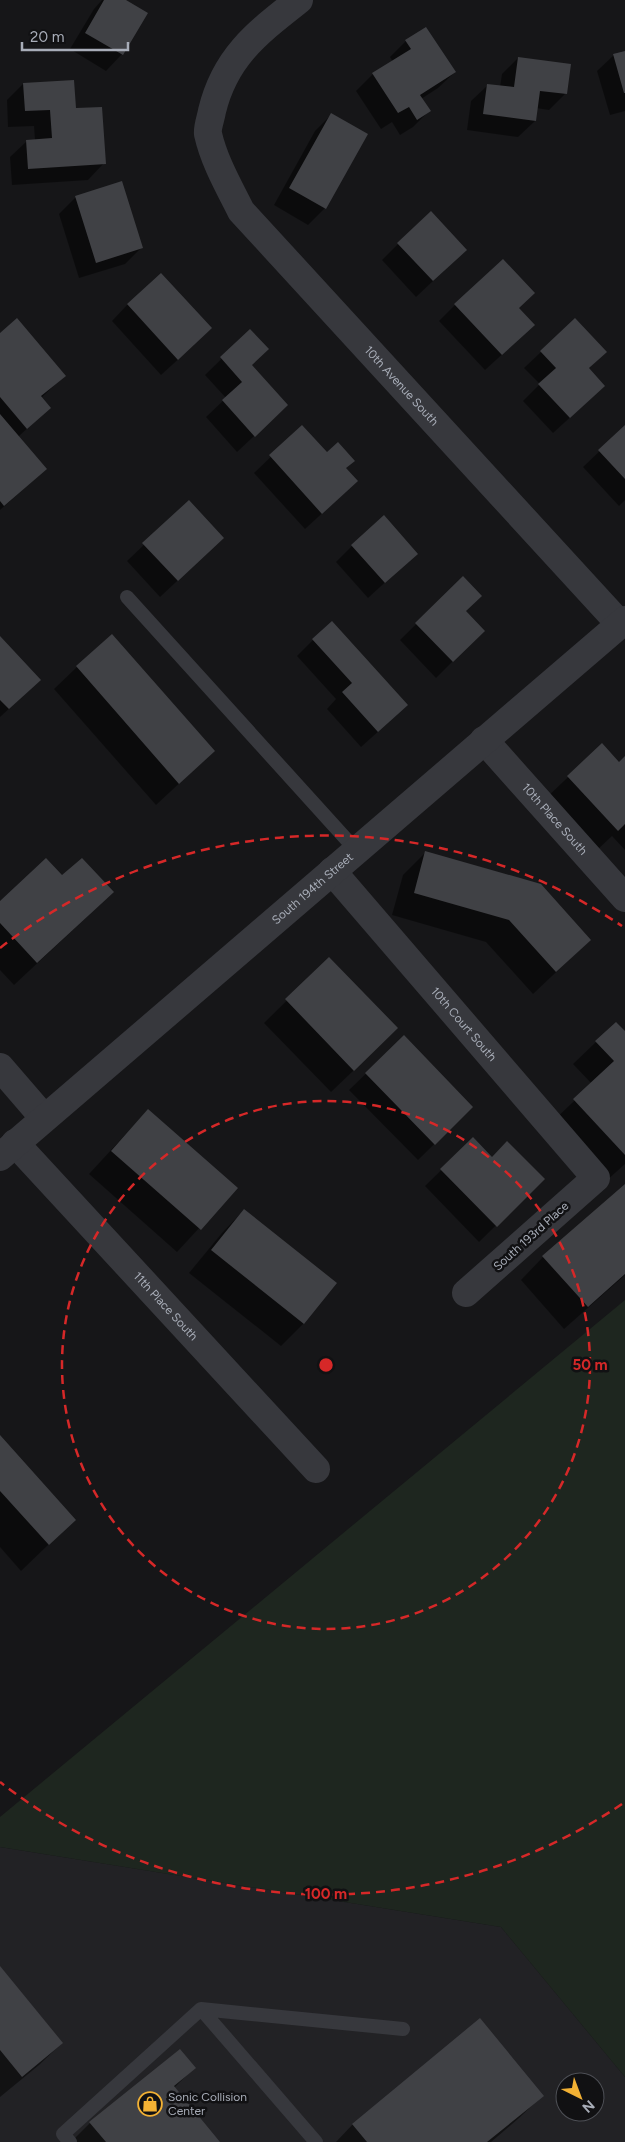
<svg xmlns="http://www.w3.org/2000/svg" width="625" height="2142" viewBox="0 0 625 2142" font-family="Figtree,sans-serif">
	<style>
		.built { fill: #222225; fill-rule: evenodd }
		.green { fill: #1e261f }
		.shadow { fill: #0007 }
		.building { fill: #404145 }
		.lines { fill: none; stroke-linecap: round; stroke-linejoin: round }
		.lane { stroke: #37383d; stroke-width: 14 }
		.street { stroke: #37383d; stroke-width: 28 }
		.ring { fill: none; stroke: #d62828; stroke-width: 2.5; stroke-dasharray: 9 6 }
		.labels { text-anchor: middle; stroke-width: 5; stroke-linejoin: round; paint-order: stroke }
		.street-label { font-size: 12px; fill: #a8adb8; stroke: #111113 }
		.poi-label { font-size: 12px; fill: #a8adb8; stroke: #111113; text-anchor: start }
		.centre { fill: #d62828; stroke: #111113; stroke-width: 2.5 }
		.ring-label { font-size: 15px; text-anchor: middle; font-weight: bold; fill: #d62828; stroke: #111113; stroke-width: 5; stroke-linejoin: round; paint-order: stroke }
	</style>
	<rect width="100%" height="100%" fill="#161618"/>
	<path class="built" d="M0,1847l501,80 124,150v65h-625zM565,2082h30v30h-30z"/>
	<path class="green" d="M625,1300v777l-124,-150 -501,-80v-30z"/>
	<path class="shadow" d="M102,0h21l-1,54 -16,17 -36,-22 24,-40z
		M406,41l49,31 -17,16 -17,11 8,12 -16,16 -13,8 -8,-13 -11,7 -25,-38 17,-17 20,-12 -3,-5z
		M625,52v59l-15,4 -13,-44 17,-16z
		M518,58l47,36 -16,16 -13,-2 -1,13 -17,16 -51,-7 4,-29 17,-16 12,2 2,-13z
		M23,84l52,25 29,54 -16,17 -76,5 -2,-28 17,-16 8,-1 -1,-14 -26,1 -1,-27z
		M331,115l-6,93 -17,17 -34,-20 41,-74z
		M121,183l21,64 -17,17 -46,14 -20,-64 16,-16z
		M398,244l51,22 -33,31 -34,-37z
		M128,304l66,41 -33,30 -49,-54z
		M455,305l63,3 -1,33 -32,29 -46,-49z
		M250,331l1,34 19,56 -33,31 -31,-35 20,-19 -21,-23z
		M0,335l64,41 -23,22 8,10 -31,29 28,32 -46,41z
		M541,352h64l-17,17 -1,33 -34,31 -30,-32 17,-17 -16,-16z
		M302,427l25,27 18,14 -5,29 -35,32 -51,-56z
		M625,427v73l-6,6 -36,-39z
		M189,502l17,52 -46,43 -33,-36z
		M352,546l64,8 -48,44 -32,-36z
		M463,578l2,33 18,20 -47,47 -36,-38z
		M0,637l23,59 -23,21z
		M313,640l77,81 -29,26 -34,-38 9,-10 -39,-43z
		M77,667l137,84 -58,54 -102,-116z
		M602,745l17,19 6,-6v92l-13,-14 -17,16 -50,-53z
		M426,852l164,88 -57,54 -47,-52 -94,-27 11,-40z
		M0,902l90,12 -76,71 -14,-15z
		M329,959l45,92 -43,41 -67,-69z
		M625,1033v131l-19,17 -55,-58 41,-39 -19,-20 23,-22z
		M404,1037l68,70 -54,53 -69,-70z
		M148,1110l88,78 -59,64 -88,-78z
		M473,1139l19,19 51,21 -64,63 -54,-56z
		M625,1185v90l-61,54 -43,-49 22,-23z
		M244,1210l60,113 -23,23 -92,-73 33,-40z
		M0,1437l74,83 -53,51 -21,-24z
		M0,1968l62,75 -23,22 -39,32z
		M194,2068l-20,20 44,54h-147l19,-19z
		M542,2096l-23,22 -28,24h-155l17,-18z"/>
	<path class="building" d="M104,0h22l22,13 -25,42 -38,-22z
		M426,27l30,45 -36,23 11,16 -14,9 -8,-13 -11,6 -26,-40 39,-24 -6,-9z
		M625,51v42h-1l-11,-39z
		M518,57l53,7 -4,30 -27,-3 -4,30 -53,-7 4,-30 27,3z
		M74,80l2,28 26,-1 4,57 -78,5 -2,-29 26,-2 -2,-28 -25,1 -2,-28z
		M331,113l37,21 -42,75 -37,-21z
		M122,181l21,67 -47,15 -21,-67z
		M431,211l36,39 -34,31 -36,-38z
		M503,259l32,34 -16,15 16,17 -33,30 -48,-51z
		M161,273l51,55 -34,32 -51,-56z
		M17,318l49,58 -25,20 10,12 -24,21 -27,-32v-64z
		M575,318l32,34 -18,16 16,18 -35,32 -32,-34 18,-16 -16,-17z
		M250,329l19,20 -17,16 36,40 -33,32 -33,-37 20,-18 -22,-25z
		M0,414l47,55 -43,37 -4,-5z
		M302,425l25,27 11,-10 17,19 -9,7 12,13 -36,33 -53,-59z
		M625,425v54l-27,-29z
		M189,500l35,38 -46,43 -36,-38z
		M384,515l34,39 -33,29 -34,-38z
		M463,576l19,20 -16,15 19,20 -32,31 -38,-39z
		M332,621l76,84 -30,27 -36,-40 10,-9 -40,-44z
		M112,634l103,117 -36,33 -103,-118z
		M0,636l41,44 -32,29 -9,-9z
		M602,743l17,19 6,-6v68l-7,7 -51,-55z
		M425,851l116,33 50,56 -35,32 -47,-52 -95,-27z
		M46,858l16,17 20,-17 32,34 -77,71 -37,-40v-22z
		M329,957l69,71 -44,43 -69,-72z
		M616,1022l9,9v124l-52,-56 41,-38 -19,-20z
		M404,1035l69,72 -38,38 -70,-72z
		M148,1109l90,79 -37,42 -90,-79z
		M473,1137l19,20 15,-16 38,38 -48,48 -57,-58z
		M625,1184v90l-37,33 -46,-51z
		M244,1209l93,74 -33,41 -93,-74z
		M0,1435l76,85 -27,25 -49,-54z
		M0,1966l63,77 -41,34 -22,-27z
		M480,2018l64,78 -57,46h-120l-15,-18z
		M180,2049l16,19 -22,18 46,56h-114l-17,-20z"/>
	<g class="lines">
		<path class="lane" d="M127,597l229,253
			M201,2009l202,20
			M70,2142l-7,-8 138,-125 115,133"/>
		<g class="street">
			<path id="s1" d="M299,0c-42,33 -74,57 -87,111 -1,7 -5,16 -4,23 6,27 21,53 33,77l379,413"/>
			<path id="s2" d="M484,740l141,158"/>
			<path id="s3" d="M332,871l264,307 -130,115"/>
			<path d="M0,1067l44,51"/>
			<path id="s4" d="M15,1143l301,326"/>
			<path id="s5" d="M0,1157l625,-537"/>
		</g>
	</g>
	<g class="ring">
		<circle cx="326" cy="1365" r="264"/>
		<path d="M622 1804A529 529 0 0 1 0 1782M0 948A529 529 0 0 1 622 926"/>
	</g>
	<defs>
		<g id="shop-ring" transform="scale(1.25)"><circle r="9.5" fill="#111113" stroke="#f2b134" stroke-width="1.5"/><path d="M-5-2.5h2.3a2.7 3.5 0 0 1 5.4 0H5L5.5 6h-11ZM-1.5-2.5h3a1.5 2.3 0 0 0-3 0Z" fill="#f2b134"/></g>
	</defs>
	<g fill-rule="evenodd">
		<use href="#shop-ring" x="150" y="2104"/>
	</g>
	<g class="labels">
		<g class="street-label">
			<text dy="4" stroke="none"><textPath href="#s1" startOffset="489">10th Avenue South</textPath></text>
			<text dy="4" stroke="none"><textPath href="#s2" startOffset="106">10th Place South</textPath></text>
			<text dy="4" stroke="none"><textPath href="#s5" startOffset="412">South 194th Street</textPath></text>
			<text dy="4" stroke="none"><textPath href="#s3" startOffset="202">10th Court South</textPath></text>
			<text transform="translate(531 1236) rotate(-42)" y="4">South 193rd Place</text>
			<text dy="4" stroke="none"><textPath href="#s4" startOffset="222">11th Place South</textPath></text>
		</g>
		<g class="poi-label">
			<text x="168" y="2101">Sonic Collision<tspan x="168" dy="14">Center</tspan></text>
		</g>
	</g>
	<circle cx="326" cy="1365" r="8" class="centre"/>
	<g class="ring-label">
		<text x="590" y="1370">50 m</text>
		<text x="326" y="1899">100 m</text>
	</g>
	<g transform="translate(580 2097) rotate(138)"><circle r="24" fill="#111113" stroke="#4d4f55"/>
	<path d="M0-4L9 19L0 12L-9 19Z" fill="#f2b134"/>
	<text y="-8" font-size="14" font-weight="bold" text-anchor="middle" fill="#a8adb8">N</text>
	</g>
	<path d="M22 42v8h106v-8" fill="none" stroke="#a8adb8" stroke-width="2.5"/>
	<text x="30" y="42" font-size="15" fill="#a8adb8" stroke="#111113" stroke-width="4" paint-order="stroke">20 m</text>
</svg>
